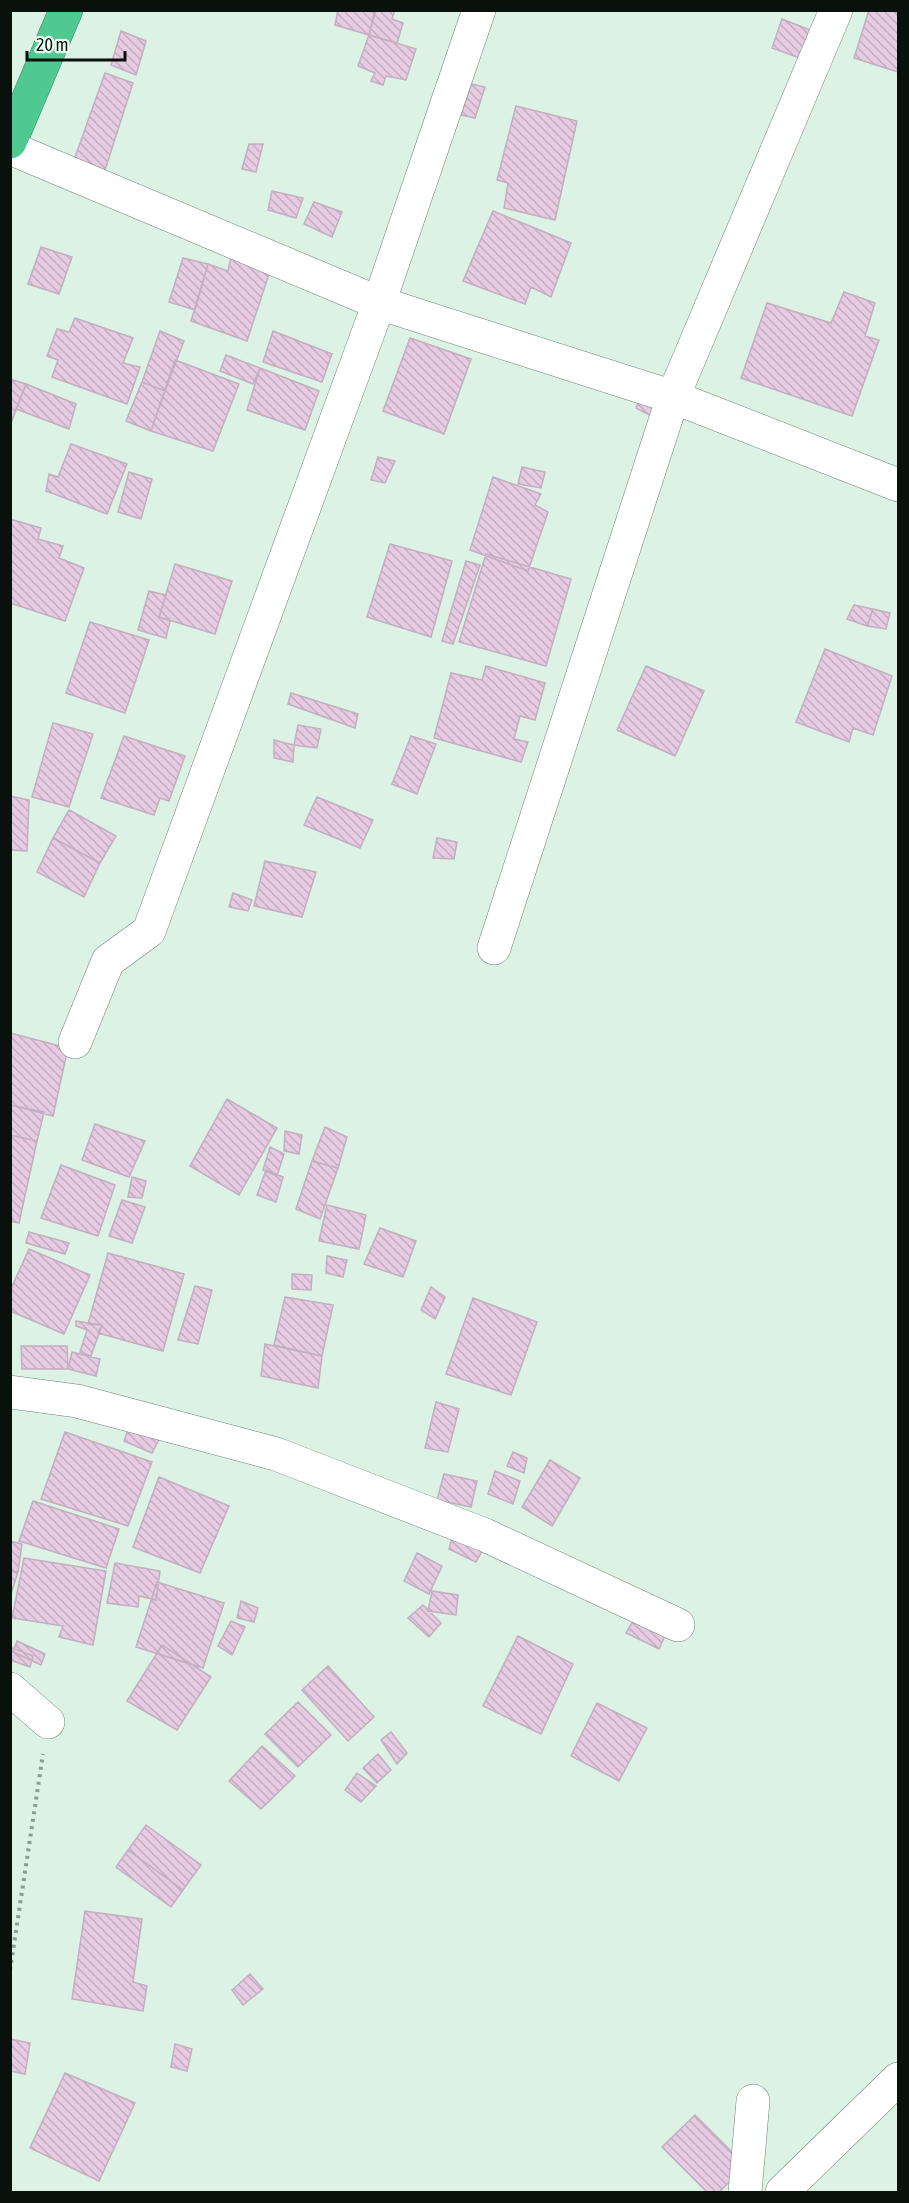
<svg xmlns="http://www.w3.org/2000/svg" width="909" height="2203" viewBox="0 0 909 2203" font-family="'Asap Condensed',sans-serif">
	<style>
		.building { fill: url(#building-back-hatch); stroke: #c2afbf; stroke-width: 1.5 }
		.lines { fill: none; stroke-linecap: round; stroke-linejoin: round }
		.minor-casing { stroke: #6e8377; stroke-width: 34 }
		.highway-casing { stroke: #378863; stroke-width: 34 }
		.path { stroke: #8b9c93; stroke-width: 4; stroke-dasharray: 3 4.5; stroke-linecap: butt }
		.minor { stroke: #fff; stroke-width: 33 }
		.highway { stroke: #50c892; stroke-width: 33 }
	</style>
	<defs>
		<pattern id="building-back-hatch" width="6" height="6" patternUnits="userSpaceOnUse" patternTransform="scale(1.5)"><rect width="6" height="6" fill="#e6cbe2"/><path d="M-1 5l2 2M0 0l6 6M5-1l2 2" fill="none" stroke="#c4adc1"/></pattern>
	</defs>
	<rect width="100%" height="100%" fill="#dbf2e5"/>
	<path class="building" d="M338,10h38l-7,25 -34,-10z
		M375,10h20l-3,9 11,4 -6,20 -28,-8z
		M869,10h22l7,3v59l-44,-14z
		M782,19l28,11 -10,28 -28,-10z
		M121,31l25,10 -10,34 -25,-10z
		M369,35l47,14 -10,31 -20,-4 -3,9 -12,-4 4,-8 -17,-7z
		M105,73l28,10 -28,87 -31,-10z
		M471,84l14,3 -10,31 -14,-3z
		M516,106l61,15 -22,99 -51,-12 4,-25 -11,-3z
		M249,144h14l-7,28 -14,-3z
		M272,191l31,7 -7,20 -28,-8z
		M314,202l28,10 -10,25 -28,-13z
		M493,211l78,32 -20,54 -20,-10 -6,17 -62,-23z
		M41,247l31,10 -13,37 -31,-10z
		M231,257l39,14 -23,70 -56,-20 17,-57 20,7z
		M183,258l25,6 -13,46 -26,-8z
		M844,292l31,11 -10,33 14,4 -27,76 -111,-38 26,-75 64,20z
		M75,318l58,20 -10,25 17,4 -13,37 -75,-27 6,-17 -11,-4 10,-27 12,3z
		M160,331l24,10 -19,50 -23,-9z
		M273,331l59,23 -10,28 -59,-20z
		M410,338l61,21 -27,75 -61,-23z
		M226,355l34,13 -7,16 -33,-13z
		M175,360l64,24 -26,67 -62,-20z
		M260,368l59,23 -14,39 -58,-20z
		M10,379l16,5 -16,42z
		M142,382l23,9 -14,40 -25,-10z
		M26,384l50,20 -7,25 -53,-20z
		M643,393l17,10 -7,14 -17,-9z
		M71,444l56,20 -20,50 -61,-23 3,-17 9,3z
		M378,457l17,4 -10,22 -14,-3z
		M522,467l23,5 -4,16 -23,-4z
		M129,472l23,7 -11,40 -23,-7z
		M493,477l48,17 -6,11 13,7 -20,59 -58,-21z
		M10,519l31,9 -3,11 25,7 -4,12 25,10 -19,53 -55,-18z
		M390,544l62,17 -21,76 -64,-20z
		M486,554l85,25 -25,87 -87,-24z
		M466,561l14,4 -27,79 -11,-3z
		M175,564l57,17 -17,53 -56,-17z
		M149,591l17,4 -7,22 11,4 -4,17 -28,-8z
		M854,605l19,4 -6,17 -20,-7z
		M873,609l17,4 -4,16 -19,-3z
		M90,622l59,18 -24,73 -59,-20z
		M825,649l67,27 -19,59 -20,-7 -4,14 -53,-20z
		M486,666l59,17 -10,37 -15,-4 -6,23 14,3 -7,20 -87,-24 17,-65 31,7z
		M646,666l58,25 -29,65 -58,-26z
		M291,693l67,21 -3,14 -67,-24z
		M53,723l40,11 -24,73 -37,-10z
		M298,725l23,4 -4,19 -23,-3z
		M124,736l61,20 -16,45 -9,-3 -6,17 -53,-17z
		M411,736l25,8 -19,50 -25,-10z
		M274,740l20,5 -1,17 -19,-4z
		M10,796l19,4 -2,51 -17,-1z
		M317,797l56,23 -13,28 -56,-23z
		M69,810l47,26 -16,27 -47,-25z
		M53,838l47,25 -16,34 -47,-25z
		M437,838l20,4 -3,17 -21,-1z
		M265,861l51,11 -14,45 -48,-11z
		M233,893l19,7 -4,11 -19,-4z
		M10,1033l58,15 -15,68 -43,-11z
		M227,1099l50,29 -38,67 -49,-29z
		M10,1105l34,7 -7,29 -27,-6z
		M95,1124l50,17 -16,36 -47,-17z
		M325,1127l22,10 -9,31 -26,-7z
		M285,1131l17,4 -3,19 -15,-3z
		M10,1135l27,6 -18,82 -9,-2z
		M270,1147l14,7 -7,22 -14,-6z
		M312,1161l26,7 -18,51 -24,-10z
		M61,1165l54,20 -17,51 -57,-18z
		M266,1170l17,7 -7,25 -19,-7z
		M132,1177l14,4 -4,17 -14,-1z
		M122,1200l23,7 -13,36 -23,-7z
		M327,1205l39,10 -7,34 -40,-8z
		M380,1228l36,13 -13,36 -39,-13z
		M29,1232l40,11 -4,11 -39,-11z
		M29,1249l61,26 -26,59 -54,-23v-20z
		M108,1253l76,21 -21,77 -65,-18 4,-8 -14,-1z
		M327,1256l20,4 -4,17 -17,-4z
		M292,1274l20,1 -1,15 -19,-1z
		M195,1286l17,4 -14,54 -20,-4z
		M431,1287l14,10 -10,22 -14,-9z
		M285,1297l48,8 -11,51 -48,-11z
		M473,1298l64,24 -26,73 -65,-21z
		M76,1321l26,4 -11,31 -11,-4 7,-22 -11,-4z
		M265,1344l57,12 -4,32 -57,-12z
		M21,1346h46l1,23h-46z
		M72,1352l28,7 -4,17 -28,-7z
		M436,1402l23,7 -11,43 -23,-4z
		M131,1421l31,13 -10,19 -28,-12z
		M65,1432l87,30 -24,64 -87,-27z
		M513,1452l14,6 -3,15 -17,-7z
		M550,1460l30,18 -28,48 -30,-19z
		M495,1471l25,10 -7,23 -25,-10z
		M444,1474l33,7 -6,26 -34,-7z
		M159,1477l70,29 -29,67 -67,-26z
		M33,1501l86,28 -13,39 -87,-27z
		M452,1538l30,13 -6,11 -27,-13z
		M10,1541l12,3 -4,28 -8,-1z
		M417,1553l25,13 -13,28 -25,-13z
		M24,1558l82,13 -13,74 -34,-8 4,-11 -51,-8z
		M115,1563l45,8 -4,29 -17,-4 -1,11 -31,-4z
		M10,1571l8,1 -8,25z
		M157,1582l67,21 -21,65 -67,-21z
		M432,1591l26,4 -2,20 -28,-4z
		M241,1601l17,7 -4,14 -17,-4z
		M423,1605l18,18 -12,14 -21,-19z
		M639,1611l30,16 -10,22 -33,-16z
		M231,1621l14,6 -13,28 -14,-9z
		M518,1636l55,28 -32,70 -58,-28z
		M17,1641l28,13 -4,11 -28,-13z
		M162,1645l49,32 -34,53 -50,-29z
		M10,1647l23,9 -3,11 -20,-7z
		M328,1666l46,51 -26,24 -46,-51z
		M298,1702l33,33 -33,32 -33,-33z
		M597,1703l50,25 -28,53 -48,-25z
		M391,1732l16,21 -10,11 -16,-24z
		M262,1746l33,30 -34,33 -32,-28z
		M378,1754l13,16 -14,13 -14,-15z
		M357,1773l19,13 -15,16 -16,-12z
		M146,1825l55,40 -18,25 -55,-40z
		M128,1850l55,40 -12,17 -55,-40z
		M85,1911l57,8 -9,63 14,4 -4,25 -71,-12z
		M250,1974l13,15 -20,16 -11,-15z
		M10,2039l20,4 -5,31 -15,-3z
		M175,2044l17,5 -5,22 -16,-4z
		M65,2073l70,30 -36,78 -69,-33z
		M695,2115l51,51 -27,26h-12l-45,-45z"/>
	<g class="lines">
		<g class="minor-casing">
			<path id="minor" d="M10,148l369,155 294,94 225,88
				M494,948l179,-551 163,-387
				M75,1042l33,-81 41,-30 230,-628 100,-293
				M10,1392l67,9 199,53 209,81 193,90
				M10,1689l38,33
				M745,2192l8,-91
				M782,2192l116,-113"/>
		</g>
		<g class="highway-casing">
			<path id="highway" d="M10,142l56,-132"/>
		</g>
		<path class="path" d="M10,1970l33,-216"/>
		<use href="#minor" class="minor"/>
		<use href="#highway" class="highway"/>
	</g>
	<rect width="909" height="2203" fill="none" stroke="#09110d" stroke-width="24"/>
	<path d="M27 51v9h98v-9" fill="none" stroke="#09110d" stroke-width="3"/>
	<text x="36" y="51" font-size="18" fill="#09110d" stroke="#ebfef3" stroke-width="4.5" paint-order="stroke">20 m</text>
</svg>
